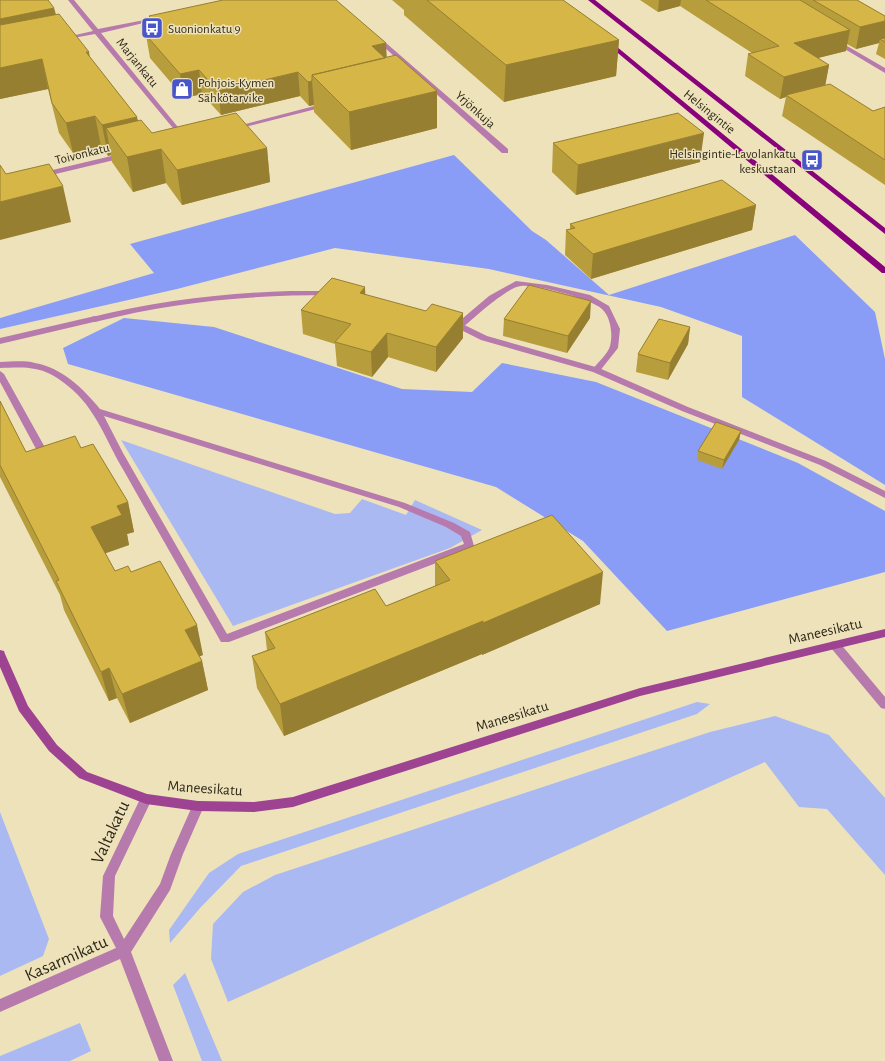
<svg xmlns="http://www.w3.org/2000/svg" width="885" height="1061" viewBox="0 0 885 1061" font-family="'Alegreya Sans',sans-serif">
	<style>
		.green { fill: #aab9f2 }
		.forest { fill: #899df7 }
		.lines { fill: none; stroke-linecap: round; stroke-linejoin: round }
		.lane { fill: #b77aac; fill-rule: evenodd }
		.street { fill: #b77aac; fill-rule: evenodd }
		.secondary { fill: #9d4391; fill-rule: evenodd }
		.primary { fill: #88027c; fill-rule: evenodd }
		.wall { fill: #b89d3c }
		.shaded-wall { fill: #967f31 }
		.building { fill: #d6b646; stroke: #967f31 }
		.labels { text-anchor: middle; stroke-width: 3; stroke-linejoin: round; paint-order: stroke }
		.far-poi-label { font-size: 13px; fill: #2e291a; stroke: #eee2bb; text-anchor: start }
		.far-street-label { font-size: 13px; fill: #2e291a; stroke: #eee2bb }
		.street-label { font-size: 15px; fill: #2e291a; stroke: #eee2bb }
		.near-street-label { font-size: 18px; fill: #2e291a; stroke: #eee2bb }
	</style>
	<rect width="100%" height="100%" fill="#eee2bb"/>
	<path class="green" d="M121,440l214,74 15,-1 12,-14 44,16 9,-15 67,30 -32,18 -217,78z
		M697,702l13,2 -13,10 -456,152 -40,41 -31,36 -1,-13 40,-57 29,-19z
		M775,716l54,19 56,63v77l-58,-66 -28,-2 -34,-45 -537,240 -17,-43 2,-35 30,-32 32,-17 435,-143z
		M0,812l49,127 -6,17 -43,20z
		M185,973l37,88h-20l-29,-76z
		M80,1023l11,28 -21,10h-70v-5z"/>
	<path class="forest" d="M454,155l78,76 14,9 63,55 186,-60 80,77 10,47v126l-143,-88v-61l-81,-29 -172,-38 -154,-21 -158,41 -177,40v-11l154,-45 -24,-29z
		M124,318l90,9 188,62 70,3 30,-29 94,19 202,81 87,48v61l-218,59 -84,-90 -87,-54 -428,-123 -5,-16z"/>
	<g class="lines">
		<path class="lane" d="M516,281l31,4 43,10 19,11 11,23 -2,19 -19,24 -3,1 -4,-3c5,-7 16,-16 18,-24 3,-11 1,-29 -8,-37 -11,-10 -66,-25 -81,-23 -14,1 -47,32 -59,42h-6l-1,-2 1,-2 33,-28z
			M95,316l4,3 -1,2 -98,23v-6z
			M0,362c11,0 23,-2 35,1 27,5 48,25 65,46l305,94 49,20 16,9 4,14 -1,3 -244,93h-8c-32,-57 -65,-114 -97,-171 -18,-30 -28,-63 -56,-85 -24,-20 -39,-19 -68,-18zM104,416l295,91 47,20 15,9 3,8 -237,90 -104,-181z
			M0,371l4,3 48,86 -2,2h-6l-2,-2 -42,-78z"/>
		<path class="street" d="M68,0h6l24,29 67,-13v2l-64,15 85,104v2h-4l-87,-105 -33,6v-2l31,-7z
			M374,36h4l130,113v4h-6l-128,-115z
			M835,39l50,29v5l-52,-31v-2z
			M326,103l3,2 -1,1 -95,24 -3,-2z
			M124,153l4,2 -1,2 -84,20 -4,-2 1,-2z
			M290,291h40l4,2 -4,2c-80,0 -157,7 -235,27l-4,-3 1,-2c65,-16 130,-24 198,-26z
			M452,319l35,17 112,32 89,39 138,54 59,30v7l-65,-33 -138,-54 -89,-39 -112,-32 -32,-16 -1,-2 1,-2z
			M835,641l4,1 46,55v12l-4,-1 -50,-60 -1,-3 1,-3z
			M146,794l4,1 2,4 -37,77 -2,40 11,23 36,-55 11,-30 23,-52 4,-1 4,1 2,4 -21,48 -13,36 -39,62 42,109h-14l-39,-102 -120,53v-13l116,-51 -16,-31 3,-41 39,-81z"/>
		<path class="secondary" d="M885,629v8l-245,59 -347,111 -39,5 -56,-1 -52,-7 -67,-26 -30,-27 -30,-40 -19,-44v-17l4,1 1,3 23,52 29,39 30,27 60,22 51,7 56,1 39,-5 347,-109z"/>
		<path class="primary" d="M588,0h7l290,228v6z
			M607,42h4l274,225v6h-3l-275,-229z"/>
	</g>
	<path class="wall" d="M0,0l54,8 2,6 81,103 1,4 14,12 115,15 3,34 -88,23 -16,-22 -33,9 -21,-30 -1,-7 -3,1 -7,-10 -28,7 -14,-20 -11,-44 -48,10z
		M392,0h171l56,40 -3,36 -112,26 -100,-87v-5z
		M640,0h217l28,16v43l-9,-5 3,-11 -23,6 -9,-5 -1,7 -28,7 11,7 -4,20 48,26 12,-4v78l-103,-69 4,-19 -6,2 -35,-23 3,-22 4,-1 -72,-47 -22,6z
		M149,16l238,41 50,71 -86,22 -37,-38v-7l-5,1 -9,-10 -79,19 -19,-21 -18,4 -34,-40 -4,-23 6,-1z
		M553,143l147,19 -124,33 -24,-23z
		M756,205l-4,25 -161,49 -26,-24 1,-25 4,-1v-5z
		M365,287v7l98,44 -27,34 -48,-15 -16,20 -35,-11 -2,-22 -32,-10 -2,-24z
		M590,318l-23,35 -64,-17 1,-17z
		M690,327l-2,17 -20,36 -32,-8 2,-18z
		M0,401l26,51 55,-4 47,54 6,30 -7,2 2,11 -24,8 10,18 88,84 -4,1 3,5 6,29 -78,33 -13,-25 -8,3 -45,-91 -4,-15 -60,-118z
		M741,431l-2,9 -17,29 -25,-9 1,-9z
		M435,561l165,43 -118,51v-1l-198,82 -27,-48 -5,-32 15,-6 -2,-18 121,-26 49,-20z"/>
	<path class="shaded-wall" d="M659,0h22l-1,6 -22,6z
		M54,8l6,28 -60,12v-29z
		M885,21v20l-5,-2 -1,4 -23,6 4,-22z
		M850,30l-4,21 -56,14 4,-22z
		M619,40l-3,36 -112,26 2,-37z
		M386,43l1,20 -15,-17z
		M86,52h3l5,29z
		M42,59l6,30 -48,10v-31z
		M829,65l-4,22 -39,8v2l-6,2 4,-22z
		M199,70l3,24 -18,4 -4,-24z
		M298,72l2,24 -79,19 -3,-24z
		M312,81l2,24 -5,1 -1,-24z
		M437,91v37l-86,22 -2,-38z
		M95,116l6,30 -28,7 -7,-30z
		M137,117l5,30 -36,-19 5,27 -3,1 -6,-31z
		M704,133l-4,29 -124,33 2,-30z
		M267,148l3,34 -88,23 -5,-35z
		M161,149l5,34 -33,9 -6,-35z
		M63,186l8,36 -71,18v-38z
		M756,205l-4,25 -161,49 2,-25z
		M365,287l1,24 -6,-18z
		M591,301l-1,17 -23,35 1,-17z
		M463,313v25l-27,34v-25z
		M690,327l-2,17 -20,36 2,-17z
		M387,333l1,24 -16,20 -1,-25z
		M741,431l-2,9 -17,29 2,-9z
		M128,502l6,30 -7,2 2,11 -31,11 -7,-29 26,-21z
		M603,572l-3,32 -118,51 1,-32z
		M483,621l-1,33 -198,82 -4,-32z
		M197,625l6,30 -12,5 -6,-30z
		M202,661l6,29 -78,33 -8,-29z
		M109,668l8,30 -8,3 -8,-29z"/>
	<path class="building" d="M0,0h48l6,8 -54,11z
		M223,0h113l50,43 -14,3 13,12 -73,17v6l-4,1 -10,-10 -80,19 -19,-21 -19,4 -34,-39 17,-4 -14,-15z
		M427,0h136l56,40 -113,25z
		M706,0h94l50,30 -56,13 35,22 -45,12 -36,-23 31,-8z
		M813,0h44l28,16v5l-25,6z
		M59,14l30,38h-3l51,65 -35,8 -7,-9 -29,7 -14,-20 -10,-44 -42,9v-43z
		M885,38v4l-5,-3z
		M396,55l41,36 -88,21 -37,-37z
		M830,84l43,27 12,-4v53l-99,-65z
		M236,113l31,35 -90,22 -16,-21 -34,8 -21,-29 35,-8 11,13z
		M678,113l26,20 -126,32 -25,-22z
		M49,164l14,22 -63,16v-37l6,9z
		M722,180l34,25 -163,49 -27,-24 9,-2 -5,-4z
		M332,278l33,9 -5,6 66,18 6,-7 31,9 -27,34 -49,-14 -16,19 -36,-10 16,-18 -50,-14z
		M529,285l62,16 -23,35 -64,-17z
		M659,319l31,8 -20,36 -32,-9z
		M0,401l26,51 49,-16 6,12 12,-4 35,58 -11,4 5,9 -31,12 24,44 13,-5 3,6 29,-11 37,64 -12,5 17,31 -80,33 -13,-26 -8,4 -45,-91 3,-1 -59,-115z
		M716,422l25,9 -17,29 -26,-9z
		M552,515l51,57 -120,51v-2l-203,83 -28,-48 23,-8 -10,-16 110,-43 11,17 64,-26 -15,-19z"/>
	<defs>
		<g id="bus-square" transform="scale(1.15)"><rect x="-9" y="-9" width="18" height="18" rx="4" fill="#4956cb" stroke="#eee2bb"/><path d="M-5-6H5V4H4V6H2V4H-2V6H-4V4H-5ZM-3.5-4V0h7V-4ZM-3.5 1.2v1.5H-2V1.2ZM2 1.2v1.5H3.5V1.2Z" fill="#fff"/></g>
		<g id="shop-square" transform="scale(1.15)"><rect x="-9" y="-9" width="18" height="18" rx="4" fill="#4956cb" stroke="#eee2bb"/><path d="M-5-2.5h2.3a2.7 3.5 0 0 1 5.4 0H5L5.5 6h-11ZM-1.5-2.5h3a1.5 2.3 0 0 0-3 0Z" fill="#fff"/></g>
	</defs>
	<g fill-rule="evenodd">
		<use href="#bus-square" x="152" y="28"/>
		<use href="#shop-square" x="182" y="89"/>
		<use href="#bus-square" x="812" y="160"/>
	</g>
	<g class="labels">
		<g class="far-poi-label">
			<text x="168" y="33">Suonionkatu 9</text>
			<text x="198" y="87">Pohjois-Kymen<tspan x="198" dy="15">Sähkötarvike</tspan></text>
			<text x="796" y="158" text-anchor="end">Helsingintie-Lavolankatu<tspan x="796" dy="15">keskustaan</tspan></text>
		</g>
		<g class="far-street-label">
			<text transform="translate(138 62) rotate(51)" y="5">Marjankatu</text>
			<text transform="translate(476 109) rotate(42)" y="5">Yrjönkuja</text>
			<text transform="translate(710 111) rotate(39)" y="5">Helsingintie</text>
			<text transform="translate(82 153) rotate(-14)" y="5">Toivonkatu</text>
		</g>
		<g class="street-label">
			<text transform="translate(825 631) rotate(-13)" y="5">Maneesikatu</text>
			<text transform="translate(512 716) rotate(-17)" y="5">Maneesikatu</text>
			<text transform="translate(205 788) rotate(4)" y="5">Maneesikatu</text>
		</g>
		<g class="near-street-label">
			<text transform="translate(110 832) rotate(-65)" y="6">Valtakatu</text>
			<text transform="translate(66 958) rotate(-24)" y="6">Kasarmikatu</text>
		</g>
	</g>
</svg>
